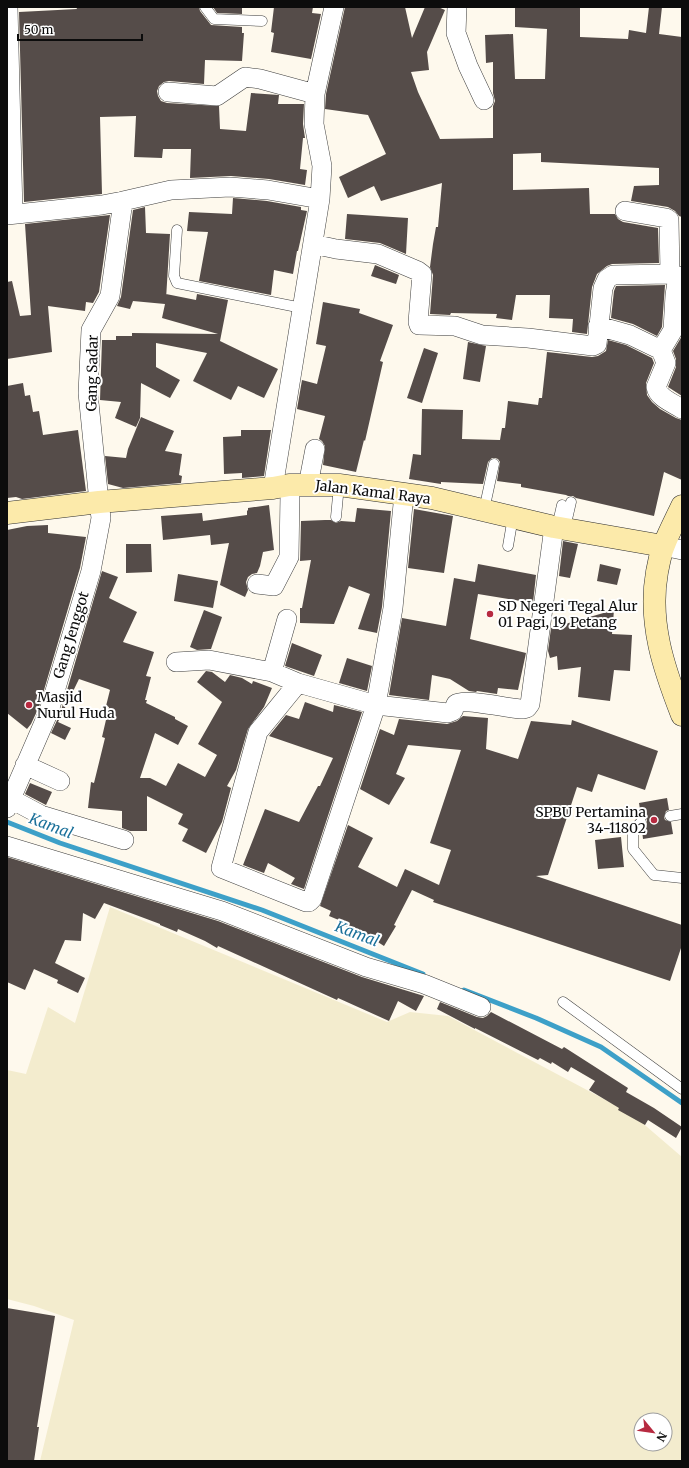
<svg xmlns="http://www.w3.org/2000/svg" width="689" height="1468" viewBox="0 0 689 1468" font-family="Merriweather,serif">
	<style>
		.farmland { fill: #f3ecce; fill-rule: evenodd }
		.lines { fill: none; stroke-linecap: round; stroke-linejoin: round }
		.stream { stroke: #3da0c8; stroke-width: 5 }
		.building { fill: #554c49 }
		.lane-casing { stroke: #3f3f3f; stroke-width: 11 }
		.street-casing { stroke: #3f3f3f; stroke-width: 20 }
		.secondary-casing { stroke: #2e2e2e; stroke-width: 23 }
		.lane { stroke: #fff; stroke-width: 10 }
		.street { stroke: #fff; stroke-width: 19 }
		.secondary { stroke: #fceaaa; stroke-width: 22 }
		.poi-dot { fill: #b72a40; stroke: #fff; stroke-width: 1.5 }
		.labels { text-anchor: middle; stroke-width: 4; stroke-linejoin: round; paint-order: stroke }
		.street-label { font-size: 14px; fill: #0c0c0c; stroke: #fff }
		.poi-label { font-size: 14px; fill: #0c0c0c; stroke: #fff; text-anchor: start }
		.water-label { font-size: 15px; font-style: italic; fill: #1b7099; stroke: #fff }
	</style>
	<rect width="100%" height="100%" fill="#fef9ed"/>
	<path class="farmland" d="M110,907l277,115 23,-10 38,4 184,98 50,43v304h-642l34,-141 -40,-14 -27,-7v-229l19,4 22,-67 27,16zM641,1420h24v24h-24z"/>
	<g class="lines">
		<path class="stream" d="M7,822l53,21 202,67 161,64
			M464,990l72,28 65,29 81,56"/>
	</g>
	<path class="building" d="M76,7h123l1,4 11,14 31,2v6h2l-2,28 -37,-1 -1,24 -35,-3 -5,1 -5,4 -2,5 1,5 3,5 6,2 52,3 1,23 26,2 5,-38 28,2 -1,9h26l-1,20 2,14h-2l-3,31 7,1 -2,15 -36,-6 -38,-3 -41,2 1,-29h-28l-1,9 -28,-1 2,-41 -36,1 2,77 -78,8 -5,-190 58,-3z
		M213,7h29v7l-25,-1z
		M274,7h39l-1,6 9,1 -10,45 -40,-7 3,-19 -3,-1z
		M345,7h60l7,31 13,-31h13l7,3 -18,42 2,18 -18,2 7,20 22,47 53,-1v-32l2,-5 -2,-8v-31l-7,1 -1,-28 28,-1 2,45h30l2,-50 -32,-2v-20h65v30l48,2 1,-9 17,3 3,-26h13l-3,27 23,3v180l-3,-1 -4,-5 -7,-4 -37,-6 3,-15 25,-1v-17l-118,-6v-9l-28,1v36l76,-2 1,26h25l3,5 5,3 35,6 1,35 -47,1 -5,2 -10,8 -5,13 -5,47 -15,-2 1,-13 -24,-1 1,-23h-34l-4,25 -16,-2 1,-4 -46,-1 -1,2 -20,-1 3,-39 -3,-8 3,-23 3,-17h2l4,-44 -61,18 -7,-15 -26,12 -9,-21 47,-23 -18,-39 -43,-6 1,-15z
		M233,198l34,3 34,6v3l6,1 -9,40h-1l-4,23 -19,-4 -3,25 -72,-14 9,-49 -21,-1 2,-19 43,2z
		M145,207l1,26 24,1 -4,65v-5l30,6 1,-6 31,6 -8,41 58,28 -14,29 -26,-12 -7,14 -38,-19 14,-28 -51,-10v24l24,13 -10,18 -29,-15 -1,35 -4,9 -21,-9 6,-16 -21,-2 2,-60h14v-4h16v-3l86,1 -56,-16 3,-14 -32,-3 -3,8 -13,-3 4,-9 12,-87z
		M347,214l61,4 -2,36 -26,-11 -35,-4z
		M110,215l-11,77 -6,11 -7,-1 -1,9 -37,-5 4,46 -45,7v-77l5,-1 8,35 11,-1 -6,-91z
		M375,265l24,10 -3,9 -25,-8z
		M665,285l-3,42 -5,9 -24,-12 -22,-6 3,-27 2,-5z
		M323,302l37,7 -1,4 34,12 -13,36 3,1 -18,79 -1,-1 -8,32 -33,-7 2,-19 -3,-5 -3,-2 6,-23 -28,-7 5,-29 15,4 9,-38 -10,-2z
		M682,336v60l-14,-9 8,-20v-8l-3,-8z
		M608,340l18,5 26,13 2,5 -8,20 1,12 5,7 8,7 16,9 6,2v60l-18,-8 -10,44 -78,-18 -3,-2h-5l-2,-1 -45,-8v-3l-24,-3 3,-19 -2,-3 -3,-1h-3l-4,4 -5,22 -42,-2v2l-32,-5 4,-25 8,1 1,-46 41,1 -1,29 38,1 2,-12h3l3,-27 30,4 1,-7h3l5,-46 45,5 6,-1 8,-5z
		M468,342l18,4 -6,36 -17,-3z
		M424,348l14,5 -16,50 -15,-5z
		M23,383l2,13 5,-1 3,17 6,-1 4,24 35,-5 8,61 -64,8 -6,-2 -9,1v-112z
		M141,417l33,14 -9,20 17,3 -3,21 3,1 -1,7 -58,5 -15,-4 -3,-28 21,2 2,-9z
		M241,430h30l-7,46 -22,2v-5l-18,1 -1,-37 18,-1z
		M269,505l5,45 -11,2 -3,14 -3,7 -5,1 -4,3 -2,5 2,8 -3,7 -25,-12 9,-42 -18,2 -1,-10 -47,5 -2,-24 41,-3 1,8 44,-6v-4l1,-1v-2z
		M357,508l34,3 -9,96 -5,26 -19,-4 12,-35 -21,-8 -15,38 -34,-1v-15h2l9,-48 -11,1 1,-40 24,-1h6l5,3 5,-2 14,1z
		M414,509l39,7 -9,57 -36,-5z
		M48,525v8l38,4 -6,31 -41,139 -8,17 -4,5 -20,-16v-183l20,-4z
		M563,541l15,3 -8,34 -11,-2z
		M126,544h25l1,28 -26,1z
		M478,564l58,11 -3,28 -55,-9 -8,45 56,14 -8,37 -20,-2 -1,6 -20,-3 -1,1 -7,-1 -19,-12 -18,-4 -3,25 -40,-5 13,-77 44,8 8,-48 21,4z
		M600,564l21,5 -4,16 -20,-4z
		M102,571l16,6 -9,21 28,14 -14,30 31,10 -8,24 5,1 -6,23h2l-1,3 29,14v2l13,7 -10,19 -23,-12 -15,45h10l16,8 12,-23 27,14 12,-22 -19,-11 24,-42 -25,-20 9,-11 6,1 13,10 5,-7 12,3 10,6 1,-3 19,7 -8,19 -16,22 -12,41 -9,16 4,2 -9,34 -16,31 -24,-12 6,-12 -10,-5 5,-10 -36,-18v35h-17l-8,-3v-17l-34,-3 3,-26 3,1 11,-45 -3,-1 7,-30 -3,-1 4,-16 -2,-1 -29,-10 -21,43 13,6 -6,12 -14,-7 9,-19z
		M178,574l40,7 -5,27 -39,-7z
		M204,610l18,7 -11,32 -14,1 -7,-3z
		M614,610l-2,24 20,1 -2,36 -16,-1 -4,31 -32,-4 3,-30 -23,3 -1,-14 -7,2 -2,-7 3,-23z
		M292,643l30,12 -8,21 -29,-10z
		M347,658l25,8 -5,25 -28,-8z
		M305,702l28,10 1,-7 28,7 -58,177 -13,-5 4,-6 -27,-15 -4,10 -21,-8 22,-56 34,13 19,-36h2l13,-28 -64,-22 17,-21 13,4z
		M463,716l25,2 -2,31 32,10 13,-38 40,4 1,-5 86,31 -13,39 -47,-16 -6,18 -15,-5 -29,88 -12,1 146,49v20l-12,36 -237,-79 1,-2 -22,-10 -18,35 2,1 -12,20 -17,-11 -2,3 -21,-12 2,-3 -17,-7 2,-5 -11,-5 28,-81 25,13 -15,29 39,20 8,-18 34,16 12,-35 -21,-7 31,-93 -53,-5 -12,29 9,4 -16,27 -29,-16 20,-60 14,6 5,-16 48,5 10,-3z
		M30,783l22,9 -6,13 -21,-11z
		M667,798l2,12 -3,1 -2,6 1,3 6,2 2,12 -30,5 -1,-9 5,-6v-4l-2,-3 -4,-1 -2,-13z
		M621,837l3,30 -26,2 -3,-29z
		M7,857l211,64 144,56 62,19 -8,15 -18,-10 -9,20 -51,-23 -1,2 -119,-54 -1,2 -12,-7 -27,-12 -1,3 -17,-7v-1l-56,-21 -9,16 -12,-6 -2,28 -16,-1 -10,23 30,15 -7,15 -21,-10 1,-3 -24,-11 -9,21 -18,-8z
		M440,1002l37,15 6,1 4,-2 4,-4 71,37 2,-2 64,41 -2,4 28,16 28,19 -6,11 -28,-18 -3,5 -27,-15 1,-2 -30,-18 6,-9 -24,-14 -3,5 -16,-10 -1,2 -11,-6 -2,2 -63,-32v1l-38,-20z
		M7,1308l48,8 -18,111h2l-5,34h-27z"/>
	<g class="lines">
		<g class="lane-casing">
			<path id="lane" d="M205,7l9,12 48,2
				M177,230l-3,46 3,7 125,25
				M484,510l10,-46
				M336,517l3,-32
				M557,527l5,-22
				M565,528l6,-26
				M508,546l5,-29
				M670,816l12,-2
				M641,822l-8,9v18l21,26 28,3
				M563,1002l119,87"/>
		</g>
		<g class="street-casing">
			<path id="street" d="M8,7l5,207
				M457,7l-1,26 12,33 16,34
				M168,92l49,4 28,-19 15,2 55,15
				M625,211l41,7 3,2 1,54 8,2 -3,19 -2,35 -12,20
				M7,215l95,-10 21,-4 48,-11 59,-3 38,3 52,9
				M313,244l23,5 42,5 40,17 4,3 -4,48 1,3 36,1 27,9 46,3 65,8 4,-2 6,-56 4,-9 6,-4 57,-1
				M598,326l32,9 31,15 5,13 -10,24c2,11 17,16 26,22
				M310,485v-10l5,-26
				M273,488l47,-289 2,-33 -8,-42 1,-30 19,-87
				M663,546l19,4
				M257,584l17,2 15,-29 1,-63 -1,-9
				M176,662l33,-2 63,12 26,11 78,22 72,8 5,-2 3,-7c8,-6 54,5 67,5l4,-1 3,-4 24,-177
				M272,672l15,-53
				M298,683l-40,49 -37,136 85,34h3l3,-3 64,-194 17,-97 11,-114
				M25,765l35,16
				M11,799l30,16 83,25
				M7,808l42,-97 42,-140 10,-53 -2,-16 -11,-109 3,-63 19,-34 13,-95
				M7,846l215,65 144,56 58,17 57,23"/>
		</g>
		<g class="secondary-casing">
			<path id="secondary" d="M682,506c-6,13 -13,26 -18,39 -4,9 -5,18 -7,27 -9,51 7,97 25,143
				M7,513l92,-11 174,-14 16,-3h50l65,9 28,4 122,29 109,19"/>
		</g>
		<use href="#lane" class="lane"/>
		<use href="#street" class="street"/>
		<use href="#secondary" class="secondary"/>
	</g>
	<g class="poi-dot">
		<circle cx="490" cy="614" r="4"/>
		<circle cx="29" cy="705" r="4"/>
		<circle cx="654" cy="820" r="4"/>
	</g>
	<g class="labels">
		<g class="street-label">
			<text transform="translate(92 373) rotate(-89)" y="5">Gang Sadar</text>
			<text transform="translate(373 492) rotate(7)" y="5">Jalan Kamal Raya</text>
			<text transform="translate(71 635) rotate(-73)" y="5">Gang Jenggot</text>
		</g>
		<g class="poi-label">
			<text x="498" y="611">SD Negeri Tegal Alur<tspan x="498" dy="16">01 Pagi, 19 Petang</tspan></text>
			<text x="37" y="702">Masjid<tspan x="37" dy="16">Nurul Huda</tspan></text>
			<text x="646" y="817" text-anchor="end">SPBU Pertamina<tspan x="646" dy="16">34-11802</tspan></text>
		</g>
		<g class="water-label">
			<text transform="translate(51 826) rotate(21)" y="5">Kamal</text>
			<text transform="translate(357 934) rotate(21)" y="5">Kamal</text>
		</g>
	</g>
	<rect width="689" height="1468" fill="none" stroke="#0c0c0c" stroke-width="16"/>
	<g transform="translate(653 1432) rotate(119)"><circle r="19" fill="#ffffff" stroke="#9e9e9e"/>
	<path d="M0-3L7 15L0 10L-7 15Z" fill="#b72a40"/>
	<text y="-6" font-size="11" font-weight="bold" text-anchor="middle" fill="#0c0c0c">N</text>
	</g>
	<path d="M18 34v6h124v-6" fill="none" stroke="#0c0c0c" stroke-width="2"/>
	<text x="24" y="34" font-size="12" fill="#0c0c0c" stroke="#ffffff" stroke-width="3" paint-order="stroke">50 m</text>
</svg>
